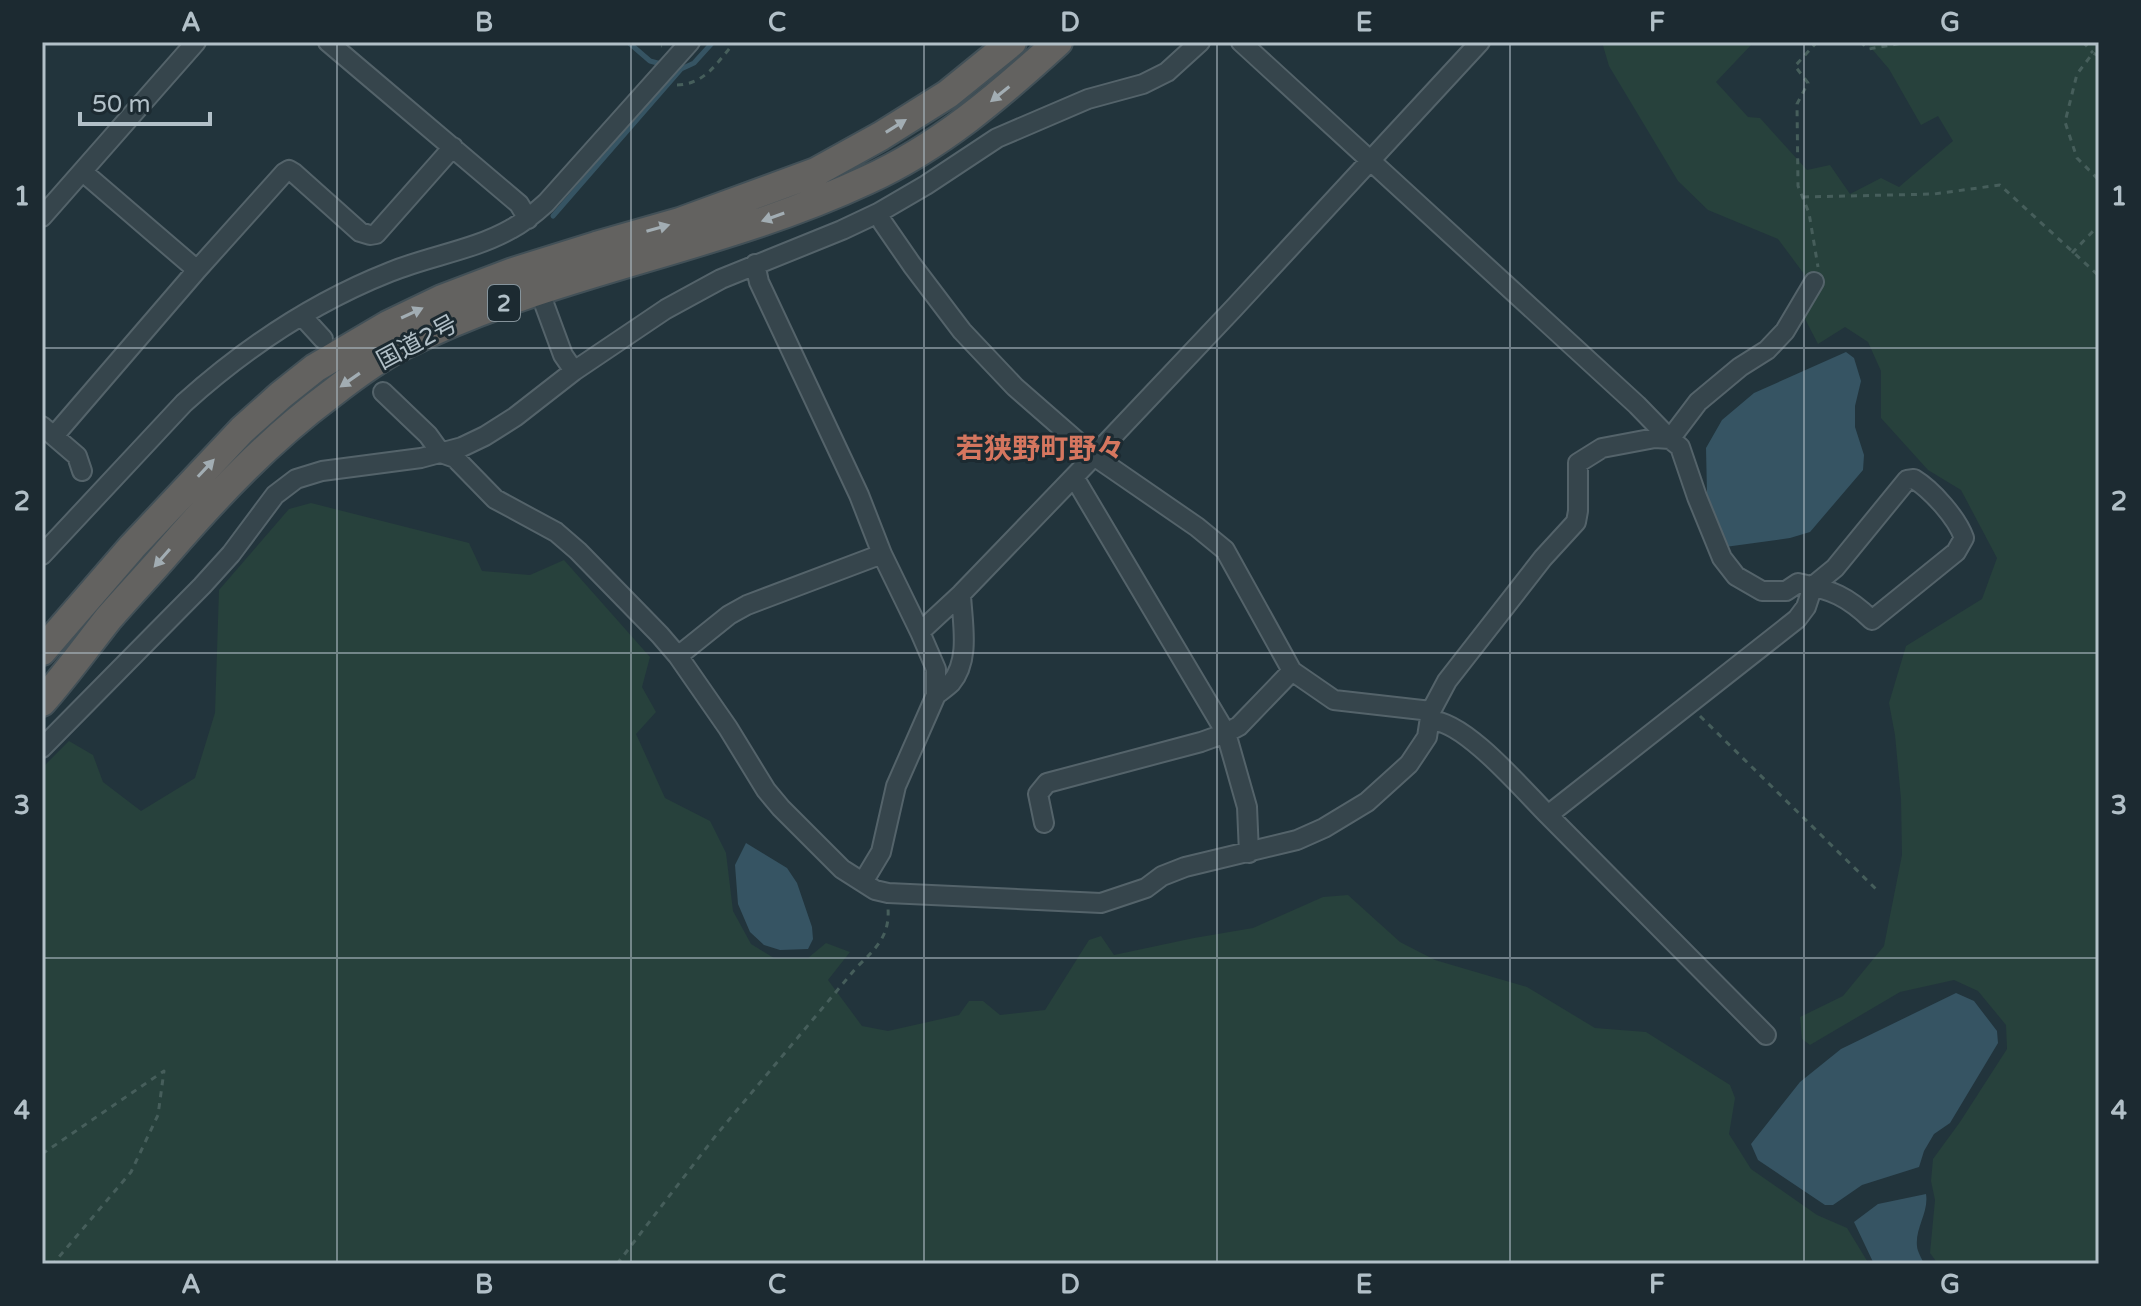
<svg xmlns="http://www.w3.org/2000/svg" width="2141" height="1306" viewBox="0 0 2141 1306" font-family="'Varela Round','Noto Sans JP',sans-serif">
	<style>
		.green { fill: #27413c }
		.water { fill: #365463 }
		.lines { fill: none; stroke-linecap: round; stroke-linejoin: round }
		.stream { stroke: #365463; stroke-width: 5 }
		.minor-casing { stroke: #54636a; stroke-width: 22 }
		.trunk-casing { stroke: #425057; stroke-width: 32 }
		.path { stroke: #465e5b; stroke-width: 3; stroke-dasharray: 6 6; stroke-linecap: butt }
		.minor { stroke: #36454c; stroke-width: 18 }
		.trunk { stroke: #636260; stroke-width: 28 }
		.oneway { fill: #a2adb3 }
		.grid { fill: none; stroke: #b2c0c8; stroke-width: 2; stroke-opacity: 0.55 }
		.labels { text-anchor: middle; stroke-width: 6; stroke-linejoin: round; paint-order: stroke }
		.shield { fill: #1c2a31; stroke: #85939b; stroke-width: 2 }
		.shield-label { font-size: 22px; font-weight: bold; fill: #b2c0c8 }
		.street-label { font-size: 24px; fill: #b2c0c8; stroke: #1c2a31 }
		.quarter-label { font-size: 28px; font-weight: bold; fill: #d5765f; stroke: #1c2a31 }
		.neatline { fill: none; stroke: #b2c0c8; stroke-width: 3 }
		.grid-label { font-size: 26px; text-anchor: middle; font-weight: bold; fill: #b2c0c8 }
	</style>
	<rect width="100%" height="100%" fill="#22343c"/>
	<path class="green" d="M1602,42h150l1,1 -37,39 32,35 12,1 47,52 23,-5 20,29 31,-16 18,9 54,-46 -15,-25 -17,9 -32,-56 -23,-27h233v1222h-161l-8,-11 5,-53 -4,-19 2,-22 27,-37 47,-73 -1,-24 -28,-34 -24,-11 -54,12 -90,53 -8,-6 -2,-22 43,-21 41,-50 18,-91 -1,-56 -6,-64 -6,-32 17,-57 76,-47 15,-41 -36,-68 -33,-20 -47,-52v-47l-13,-29 -23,-15 -27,17 -15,-29 13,-25 -38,-51 -70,-29 -30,-29 -69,-115z
		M311,503l158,40 13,28 48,4 34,-15 86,97 -8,30 14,25 -20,22 29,64 45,23 16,32 7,58 18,33 23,14h34l18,-15 24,9 -22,28 34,46 26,5 71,-16 10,-14h14l17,14 45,-5 44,-70 12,-4 13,19 80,-17 59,-10 70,-31 25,-2 52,47 35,18 92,27 68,41 51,4 84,53 5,13 -6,36 22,35 66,46 30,13 22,36h-1827v-496l27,-27 24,14 10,27 38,29 54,-33 20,-65 4,-123 70,-81z"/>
	<path class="water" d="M1846,352l8,6 7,23 -6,25v21l9,28 -1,15 -53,62 -20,6 -65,9 -21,-49 3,-4 -1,-46 16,-28 32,-27z
		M746,843l41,25 10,15 15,44 1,12 -5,10 -28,1 -16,-5 -14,-13 -12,-28 -3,-39z
		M1956,993l18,8 23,30 1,12 -48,80 -16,11 -10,17 -5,16 -57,18 -29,20h-8l-67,-45 -7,-16 49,-62 41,-33z
		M1926,1194c3,18 -11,34 -9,52 0,5 5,13 7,18h-50l-20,-42 24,-18z"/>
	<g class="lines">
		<path class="stream" d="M628,42l22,19 15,4
			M553,216l128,-147 13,-6 19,-21"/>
		<g class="minor-casing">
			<path id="minor" d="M328,42l191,162 9,15
				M1241,42l396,363 33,34 10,8 17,50 25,61 14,18 26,15h24l12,-8c34,7 49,13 74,37l84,-68 8,-14c-7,-20 -32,-48 -50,-59l-7,1 -72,88 -22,18 -7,21 -9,12 -249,196c-24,-24 -85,-96 -117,-94
				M83,172l114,98
				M878,213l5,10 29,42 50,66 53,56 79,69 103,71 28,23 67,121 42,29 97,11
				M42,217l154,-175
				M755,264l4,18 100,213 23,59 38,78 16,37v26l-40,91 -15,66 -18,30
				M539,290l24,65 11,16
				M302,316l21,23
				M383,392l45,43 13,18 14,5 40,41 61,33 22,19 82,84 18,21 50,72 38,62 15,18 61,61 33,21 13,3 213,10 45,-15 16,-12 23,-9 112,-27 27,-12 43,-26 42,-38 18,-27 4,-26 16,-30 96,-123 33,-36 2,-11v-48l24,-15 53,-10 15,1
				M42,426l35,30 5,15
				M54,436l143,-166 87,-97 5,-3 5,3 66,59 10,3 6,-1 77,-87
				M1670,439l28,-37 42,-35 27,-17 18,-19 29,-49
				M1074,477l152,256 21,74 2,46
				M42,555l142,-152c60,-54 130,-101 206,-131 39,-16 84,-22 121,-43 13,-7 24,-16 35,-26l144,-161
				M920,632l41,-38 133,-138 140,-148 246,-266
				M678,656l51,-41 18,-10 135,-51
				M936,695c5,-4 11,-8 15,-12 20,-23 11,-62 10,-89
				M42,748l160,-162 29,-32 44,-59 21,-16 26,-8 99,-13 41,-11 23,-11 30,-19 59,-46 92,-62 55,-30 121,-49 36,-17 48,-28 71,-47 91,-39 55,-15 24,-12 33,-30
				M1548,815l218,220
				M1044,823l-6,-29 9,-11 154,-41 25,-9 13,-7 53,-55"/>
		</g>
		<g class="trunk-casing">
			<path id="trunk" d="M42,651l90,-104 110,-117 39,-35 34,-27 73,-43 54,-26 71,-27 83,-26 84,-24 136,-50 65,-36 67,-42 64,-52
				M42,702c23,-26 44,-55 66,-83 19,-22 39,-43 58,-65 51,-59 103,-114 165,-160 23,-18 47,-36 73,-49 147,-74 314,-95 463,-165 73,-33 133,-85 191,-138"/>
		</g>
		<path class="path" d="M650,42l12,4
			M1817,42l-22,24 13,17 -11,21 1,82 11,27 9,54
			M1860,42l9,7 39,-7
			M2083,42l10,11
			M2099,56l-6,-3 -16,21 -12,48 12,36 22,22
			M677,85c29,-1 40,-23 58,-43
			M1803,197l131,-3 66,-9 99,91
			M2072,253l27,-28
			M1700,716l179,176
			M42,1154l122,-83 -6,44 -27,57 -78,92
			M617,1264l100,-130 139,-166c19,-19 34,-31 32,-60"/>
		<use href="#minor" class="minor"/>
		<use href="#trunk" class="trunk"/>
	</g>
	<defs><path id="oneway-solid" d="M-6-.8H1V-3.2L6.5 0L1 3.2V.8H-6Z" transform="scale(2)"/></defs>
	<g class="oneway">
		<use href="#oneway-solid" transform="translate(1000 94) rotate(141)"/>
		<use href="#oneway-solid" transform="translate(896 126) rotate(-32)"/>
		<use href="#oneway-solid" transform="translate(773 217) rotate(160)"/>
		<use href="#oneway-solid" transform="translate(658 228) rotate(-16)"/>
		<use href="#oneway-solid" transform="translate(412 313) rotate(-25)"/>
		<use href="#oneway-solid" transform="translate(350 380) rotate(145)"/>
		<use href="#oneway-solid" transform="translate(206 468) rotate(-47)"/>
		<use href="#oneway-solid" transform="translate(162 558) rotate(131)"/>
	</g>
	<path class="grid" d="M337,42v1222M631,42v1222M924,42v1222M1217,42v1222M1510,42v1222M1804,42v1222M42,348h2057M42,653h2057M42,958h2057"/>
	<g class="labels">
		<rect class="shield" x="488" y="285" width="32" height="36" rx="6"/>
		<g class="shield-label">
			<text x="504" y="311">2</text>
		</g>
		<g class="street-label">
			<text transform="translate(417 342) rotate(-28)" y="8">国道2号</text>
		</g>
		<g class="quarter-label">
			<text x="1040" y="458">若狭野町野々</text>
		</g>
	</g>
	<rect width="2141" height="1306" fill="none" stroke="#1c2a31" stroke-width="88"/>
	<path d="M80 112v12h130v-12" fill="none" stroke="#b2c0c8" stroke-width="4"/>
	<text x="92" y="112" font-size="24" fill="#b2c0c8" stroke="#1c2a31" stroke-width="6" paint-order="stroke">50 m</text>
	<rect x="44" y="44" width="2053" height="1218" class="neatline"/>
	<g class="grid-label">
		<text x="191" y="31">A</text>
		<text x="484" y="31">B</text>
		<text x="777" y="31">C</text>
		<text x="1070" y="31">D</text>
		<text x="1364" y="31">E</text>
		<text x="1657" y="31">F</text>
		<text x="1950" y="31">G</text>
		<text x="22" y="205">1</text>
		<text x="2119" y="205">1</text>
		<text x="22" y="510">2</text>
		<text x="2119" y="510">2</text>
		<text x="22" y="814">3</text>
		<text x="2119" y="814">3</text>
		<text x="22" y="1119">4</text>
		<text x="2119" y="1119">4</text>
		<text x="191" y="1293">A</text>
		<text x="484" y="1293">B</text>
		<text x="777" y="1293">C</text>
		<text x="1070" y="1293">D</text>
		<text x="1364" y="1293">E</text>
		<text x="1657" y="1293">F</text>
		<text x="1950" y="1293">G</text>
	</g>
</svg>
